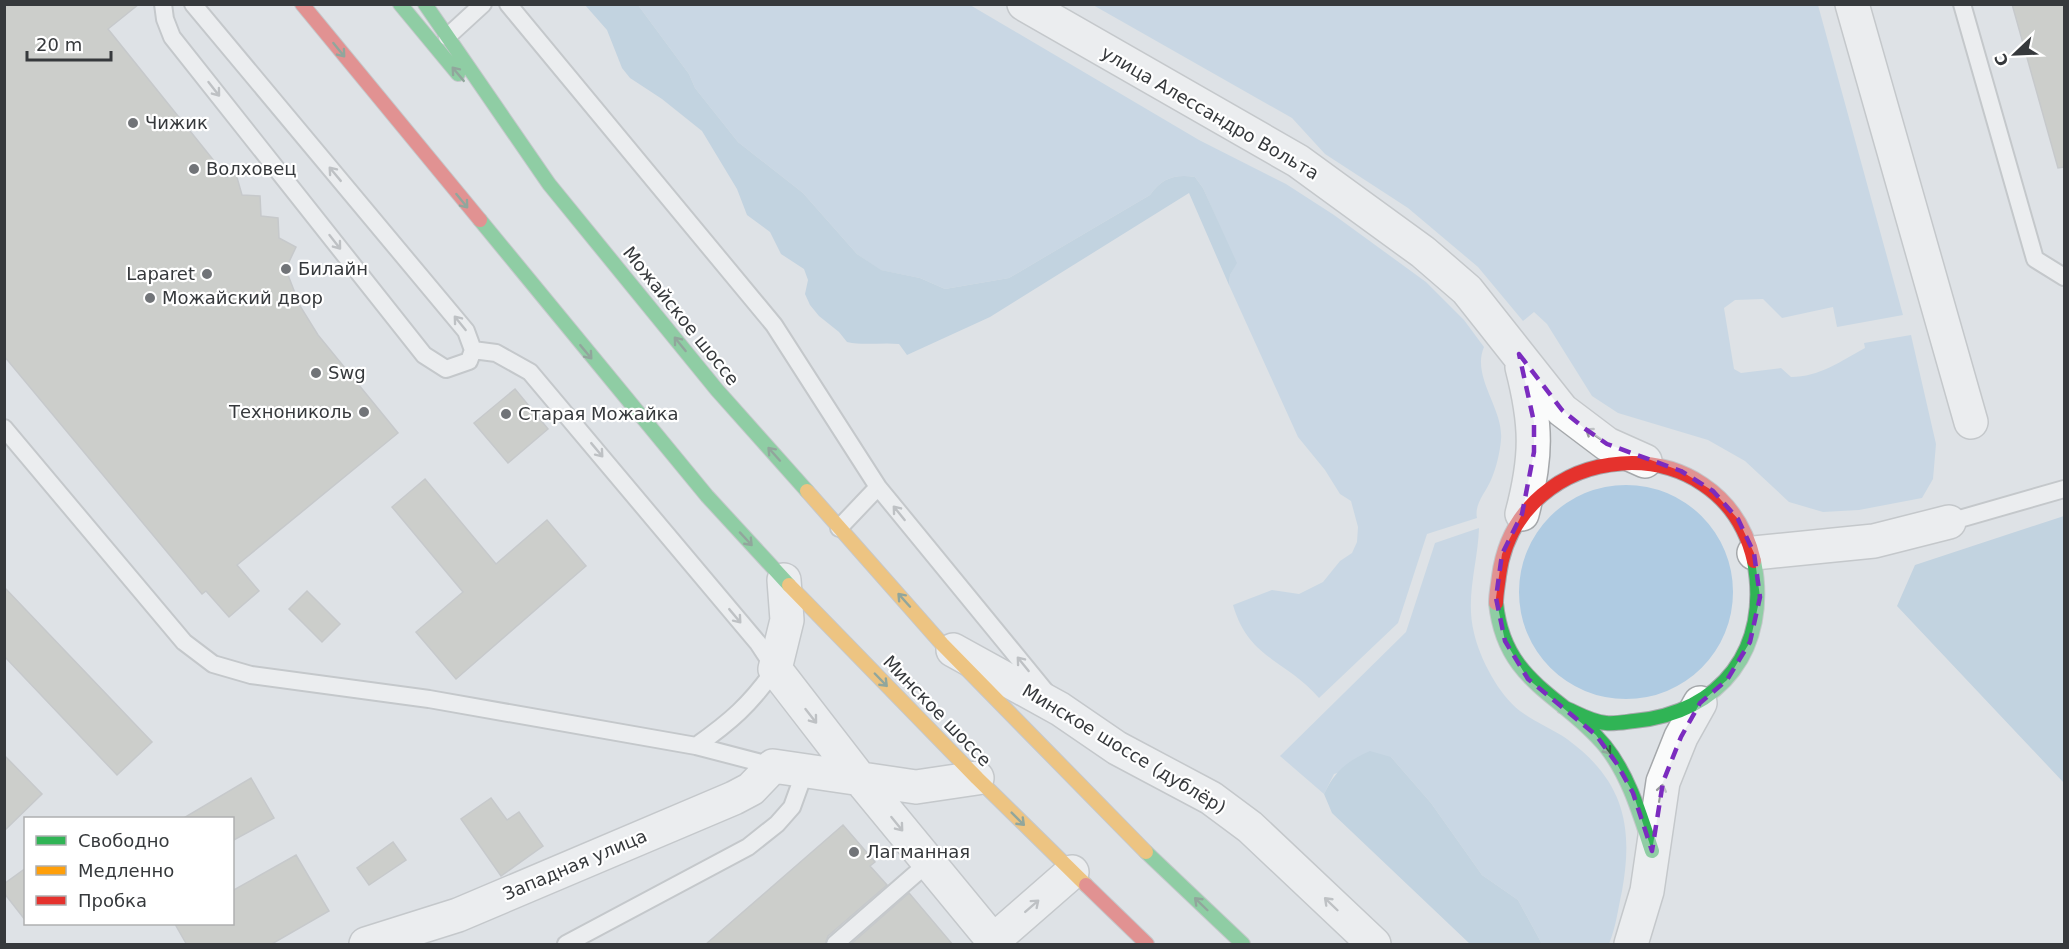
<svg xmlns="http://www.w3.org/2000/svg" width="2069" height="949" viewBox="0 0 2069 949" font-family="'DejaVu Sans',sans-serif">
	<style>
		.green { fill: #afcbe2 }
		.forest { fill: #a0c0d9 }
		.building { fill: #b6b7ac; stroke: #a9aaab; stroke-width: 1.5 }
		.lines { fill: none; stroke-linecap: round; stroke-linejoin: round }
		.lane-casing { stroke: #a5a8ab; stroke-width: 20 }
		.street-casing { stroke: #a5a8ab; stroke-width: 36 }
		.fast-casing { stroke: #a5a8ab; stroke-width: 16 }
		.slow-casing { stroke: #a5a8ab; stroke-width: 16 }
		.jam-casing { stroke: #a5a8ab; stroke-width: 16 }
		.lane { stroke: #fafbfb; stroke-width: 16 }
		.street { stroke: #fafbfb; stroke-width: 33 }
		.fast { stroke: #30b455; stroke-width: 14 }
		.slow { stroke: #ff9f0a; stroke-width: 14 }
		.jam { stroke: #e5322d; stroke-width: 14 }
		.oneway { stroke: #345e44 }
		.oneway2 { stroke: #989a9c }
		.marked { fill: none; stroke: #7b2cbf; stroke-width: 4.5; stroke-dasharray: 12 8; stroke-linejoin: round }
		.poi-dot { fill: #717478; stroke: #fff; stroke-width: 2 }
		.labels { text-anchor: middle; stroke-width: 4.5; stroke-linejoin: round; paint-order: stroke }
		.street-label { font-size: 18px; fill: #36393c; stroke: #fff }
		.poi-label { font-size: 18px; fill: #36393c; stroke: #fff; text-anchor: start }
	</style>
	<rect width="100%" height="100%" fill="#dee2e6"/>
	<path class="green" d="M638,5h332l229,135 87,44 48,31 92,67 38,38 20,27c-13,30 20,62 17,93 -1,12 -5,29 -10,40 -5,12 -17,24 -14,38l-50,16 -29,89 -79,75c-32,-38 -70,-38 -86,-93l39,-15 27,4 24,-12 17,-21 12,-8 5,-11 1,-15 -7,-26 -11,-7 -15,-24 -27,-33 -69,-152 1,-10 6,-12 -33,-75 -8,-11c-20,-3 -33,1 -45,18l-141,83 -64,11 -25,-11 -40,-8 -23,-16 -54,-61 -65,-51 -43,-54 -6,-14z
		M1093,5h725l85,310 -66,12 -4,-20 -51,11 -19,-19 -28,1 -11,8 10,61 7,4 40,-5 10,9c28,0 50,-16 74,-29l-1,-5 47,-8 25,109 -3,35 -11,19 -63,12 -36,2 -34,-10 -44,-41 -37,-21 -90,-27 -26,-17 -45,-72 -13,-12 -11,9 -45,-54 -70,-59 -83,-54 -33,-36z
		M1519 592a107 107 0 1 1 214 0a107 107 0 1 1-214 0Z
		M1479,528c-1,35 -14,69 -5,105 6,26 25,62 46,78 15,11 32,18 47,28 56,41 67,86 55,152 -4,18 -6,36 -13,53h-67l-24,-44 -36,-25 -51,-72 -40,-46 -57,17 -10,20 -44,-38 126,-124 29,-89z"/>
	<path class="forest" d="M585,5h53l51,69 6,14 43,54 65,51 54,61 24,16 39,8 25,11 64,-11 141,-83c12,-17 25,-21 45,-18l8,11 34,75 -7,12 -1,10 -40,-92 -199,124 -83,38 -8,-11c-18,-2 -34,2 -52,-2l-8,-10 -20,-16 -9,-11 -5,-11 3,-14 -4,-11 -23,-15 -11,-22 -23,-17 -10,-26 -35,-58 -40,-32 -32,-21 -8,-10 -15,-38z
		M2064,516v267l-167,-177 18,-41z
		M1370,751l21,6 40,46 51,72 36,25 24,44h-72l-138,-131 -8,-19c11,-23 23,-33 46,-43z"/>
	<path class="building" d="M4,4h135l-31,25 119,148 9,-3 6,21 18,1 1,20 17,2 1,20 17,9 -8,17v11l12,31 18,29 80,98 -161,132 22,26 -30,26 -23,-26 -4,3 -198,-238z
		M2012,4h52v163l-6,1z
		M515,389l33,40 -40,34 -34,-40z
		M425,479l71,85 51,-44 39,46 -130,113 -40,-47 47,-40 -71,-85z
		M4,587l148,155 -35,33 -113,-119z
		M307,591l33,33 -18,18 -33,-33z
		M4,755l38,39 -38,37z
		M251,778l23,40 -42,23v-22h-50z
		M491,798l16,22 12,-8 24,34 -42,30 -40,-57z
		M843,825l32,37 -5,4 17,19 -59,51 -3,9h-120z
		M393,842l13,18 -37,25 -12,-17z
		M296,855l33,56 -59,34h-83l-12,-21h57v-33z
		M26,868v53l-22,-28v-9z
		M909,893l44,52h-103l50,-44z"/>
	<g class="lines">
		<g class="lane-casing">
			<path id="lane" d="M163,4l2,15 7,18 252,318 22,14 23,-8 4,-11 -7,-19 -273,-327
				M508,4l266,321 104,162 -39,41
				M1962,4l73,255 29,18
				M447,37l36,-33
				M4,428l180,214 29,22 38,11 178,24 267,47c34,-24 55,-42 79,-77l-17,-26 -228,-271 -34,-19 -23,-3
				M878,487l168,205
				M1949,522l115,-33
				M696,746l77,20
				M566,944l182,-97 29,-23 15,-17 13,-36
				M835,944l93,-81"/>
		</g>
		<g class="street-casing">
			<path id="street" d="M1024,4l274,157 125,91 44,38 95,120 45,34 38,17
				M1852,4l119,418
				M1522,514c15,-57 15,-89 0,-147
				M1754,553l120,-12 75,-19
				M784,580l3,40 -12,49 85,110 136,165
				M953,650l107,59 57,39 94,50 39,29 124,117
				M993,941l79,-69
				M366,944l92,-29 276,-117 17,-9 22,-23 143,21 61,-9
				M1631,944l16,-53 16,-109 18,-45 19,-34"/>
		</g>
		<g class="fast-casing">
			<path id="fast" d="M400,4l58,70
				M425,4l124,180 168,206 90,101
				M480,220l227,276 82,89
				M1496,603c8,80 66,91 109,143 24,30 35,69 47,105
				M1563,707c14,6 28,15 43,16 9,1 19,-1 28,-2 88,-8 137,-73 120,-160
				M1146,852l97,92"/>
		</g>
		<g class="slow-casing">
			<path id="slow" d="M807,491l135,153 204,208
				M789,585l188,193 109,107"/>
		</g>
		<g class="jam-casing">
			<path id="jam" d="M302,4l178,216
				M1496,603c0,-9 2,-18 3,-27 18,-139 223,-156 255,-15
				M1086,885l61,59"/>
		</g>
		<use href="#lane" class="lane"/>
		<use href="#street" class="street"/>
		<use href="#fast" class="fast"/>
		<use href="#slow" class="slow"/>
		<use href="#jam" class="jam"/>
	</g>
	<defs><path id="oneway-shaft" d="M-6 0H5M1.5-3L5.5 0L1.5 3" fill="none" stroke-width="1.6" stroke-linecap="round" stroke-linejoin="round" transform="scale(1.5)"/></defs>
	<g class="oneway">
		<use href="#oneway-shaft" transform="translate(339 50) rotate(51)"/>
		<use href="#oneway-shaft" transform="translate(458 74) rotate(-130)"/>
		<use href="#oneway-shaft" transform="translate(462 201) rotate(51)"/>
		<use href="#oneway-shaft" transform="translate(680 344) rotate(-129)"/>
		<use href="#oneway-shaft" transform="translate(586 352) rotate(50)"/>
		<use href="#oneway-shaft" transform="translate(774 454) rotate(-132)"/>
		<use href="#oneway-shaft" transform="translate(746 539) rotate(47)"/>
		<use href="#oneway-shaft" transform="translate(904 600) rotate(-132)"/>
		<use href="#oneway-shaft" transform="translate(881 680) rotate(46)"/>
		<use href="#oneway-shaft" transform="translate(1605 747) rotate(53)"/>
		<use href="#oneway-shaft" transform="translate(1018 819) rotate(45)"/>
		<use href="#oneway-shaft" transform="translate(1201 904) rotate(-136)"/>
	</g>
	<g class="oneway2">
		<use href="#oneway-shaft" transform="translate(214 89) rotate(52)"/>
		<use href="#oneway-shaft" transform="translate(335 174) rotate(-130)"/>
		<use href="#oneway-shaft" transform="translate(335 242) rotate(52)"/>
		<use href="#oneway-shaft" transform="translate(460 323) rotate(-129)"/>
		<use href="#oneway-shaft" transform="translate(1593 434) rotate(-146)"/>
		<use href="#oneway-shaft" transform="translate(597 450) rotate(50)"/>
		<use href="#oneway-shaft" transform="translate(899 513) rotate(-129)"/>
		<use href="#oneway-shaft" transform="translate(735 616) rotate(50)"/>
		<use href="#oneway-shaft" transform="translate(1023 664) rotate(-129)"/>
		<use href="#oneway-shaft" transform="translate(811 716) rotate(52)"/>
		<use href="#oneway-shaft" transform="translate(1661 793) rotate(-78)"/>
		<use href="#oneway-shaft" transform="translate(897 824) rotate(51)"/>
		<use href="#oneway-shaft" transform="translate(1331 904) rotate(-136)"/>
		<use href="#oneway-shaft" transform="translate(1032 906) rotate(-41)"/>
	</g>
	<path d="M0 0H2069V949H0ZM1519,354l43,56 22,18 23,16 74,27 32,20 25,28 16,34 6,44 -10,45 -23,38 -27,23 -19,34 -18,45 -11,69 -19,-58 -16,-29 -21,-29 -68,-56 -23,-38 -9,-43 6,-44 20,-40 12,-62v-30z" fill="#dee2e6" fill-opacity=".55" fill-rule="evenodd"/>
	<path class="marked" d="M1519,354l43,56 22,18 23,16 74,27 32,20 25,28 16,34 6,44 -10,45 -23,38 -27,23 -19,34 -18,45 -11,69 -19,-58 -16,-29 -21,-29 -68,-56 -23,-38 -9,-43 6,-44 20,-40 12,-62v-30z"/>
	<g class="poi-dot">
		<circle cx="133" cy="123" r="6"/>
		<circle cx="194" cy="169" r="6"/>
		<circle cx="286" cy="269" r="6"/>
		<circle cx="207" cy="274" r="6"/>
		<circle cx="150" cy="298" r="6"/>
		<circle cx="316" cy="373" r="6"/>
		<circle cx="364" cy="412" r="6"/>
		<circle cx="506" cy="414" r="6"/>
		<circle cx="854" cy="852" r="6"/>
	</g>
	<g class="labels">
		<g class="street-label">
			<text transform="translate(1210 113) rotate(30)" y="6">улица Алессандро Вольта</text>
			<text transform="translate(681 316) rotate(51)" y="6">Можайское шоссе</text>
			<text transform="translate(937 711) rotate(46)" y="6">Минское шоссе</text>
			<text transform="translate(1124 749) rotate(31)" y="6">Минское шоссе (дублёр)</text>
			<text transform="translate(575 865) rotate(-23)" y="6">Западная улица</text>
		</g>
		<g class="poi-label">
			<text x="145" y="129">Чижик</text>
			<text x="206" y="175">Волховец</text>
			<text x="298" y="275">Билайн</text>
			<text x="195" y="280" text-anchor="end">Laparet</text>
			<text x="162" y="304">Можайский двор</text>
			<text x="328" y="379">Swg</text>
			<text x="352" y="418" text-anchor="end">Технониколь</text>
			<text x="518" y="420">Старая Можайка</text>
			<text x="866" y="858">Лагманная</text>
		</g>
	</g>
	<rect width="2069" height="949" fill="none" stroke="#36393c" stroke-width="12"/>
	<rect x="24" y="817" width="210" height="108" fill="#ffffff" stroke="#afb0b1" stroke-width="1.5"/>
	<rect x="36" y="836" width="30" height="9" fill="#30b455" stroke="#afb0b1" stroke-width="1.5"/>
	<text x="78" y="847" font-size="18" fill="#36393c">Свободно</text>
	<rect x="36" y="866" width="30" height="9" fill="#ff9f0a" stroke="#afb0b1" stroke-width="1.5"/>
	<text x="78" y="877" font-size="18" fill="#36393c">Медленно</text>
	<rect x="36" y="896" width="30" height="9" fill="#e5322d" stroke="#afb0b1" stroke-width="1.5"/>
	<text x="78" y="907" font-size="18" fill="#36393c">Пробка</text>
	<g transform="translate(2015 54) rotate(247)" stroke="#ffffff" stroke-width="4.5" paint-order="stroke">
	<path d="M0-4.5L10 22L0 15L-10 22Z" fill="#36393c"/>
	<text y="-9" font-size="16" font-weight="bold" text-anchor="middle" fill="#36393c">С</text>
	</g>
	<path d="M27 51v9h84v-9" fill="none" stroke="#36393c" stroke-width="3"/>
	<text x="36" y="51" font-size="18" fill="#36393c" stroke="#ffffff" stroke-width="4.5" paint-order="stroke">20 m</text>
</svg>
